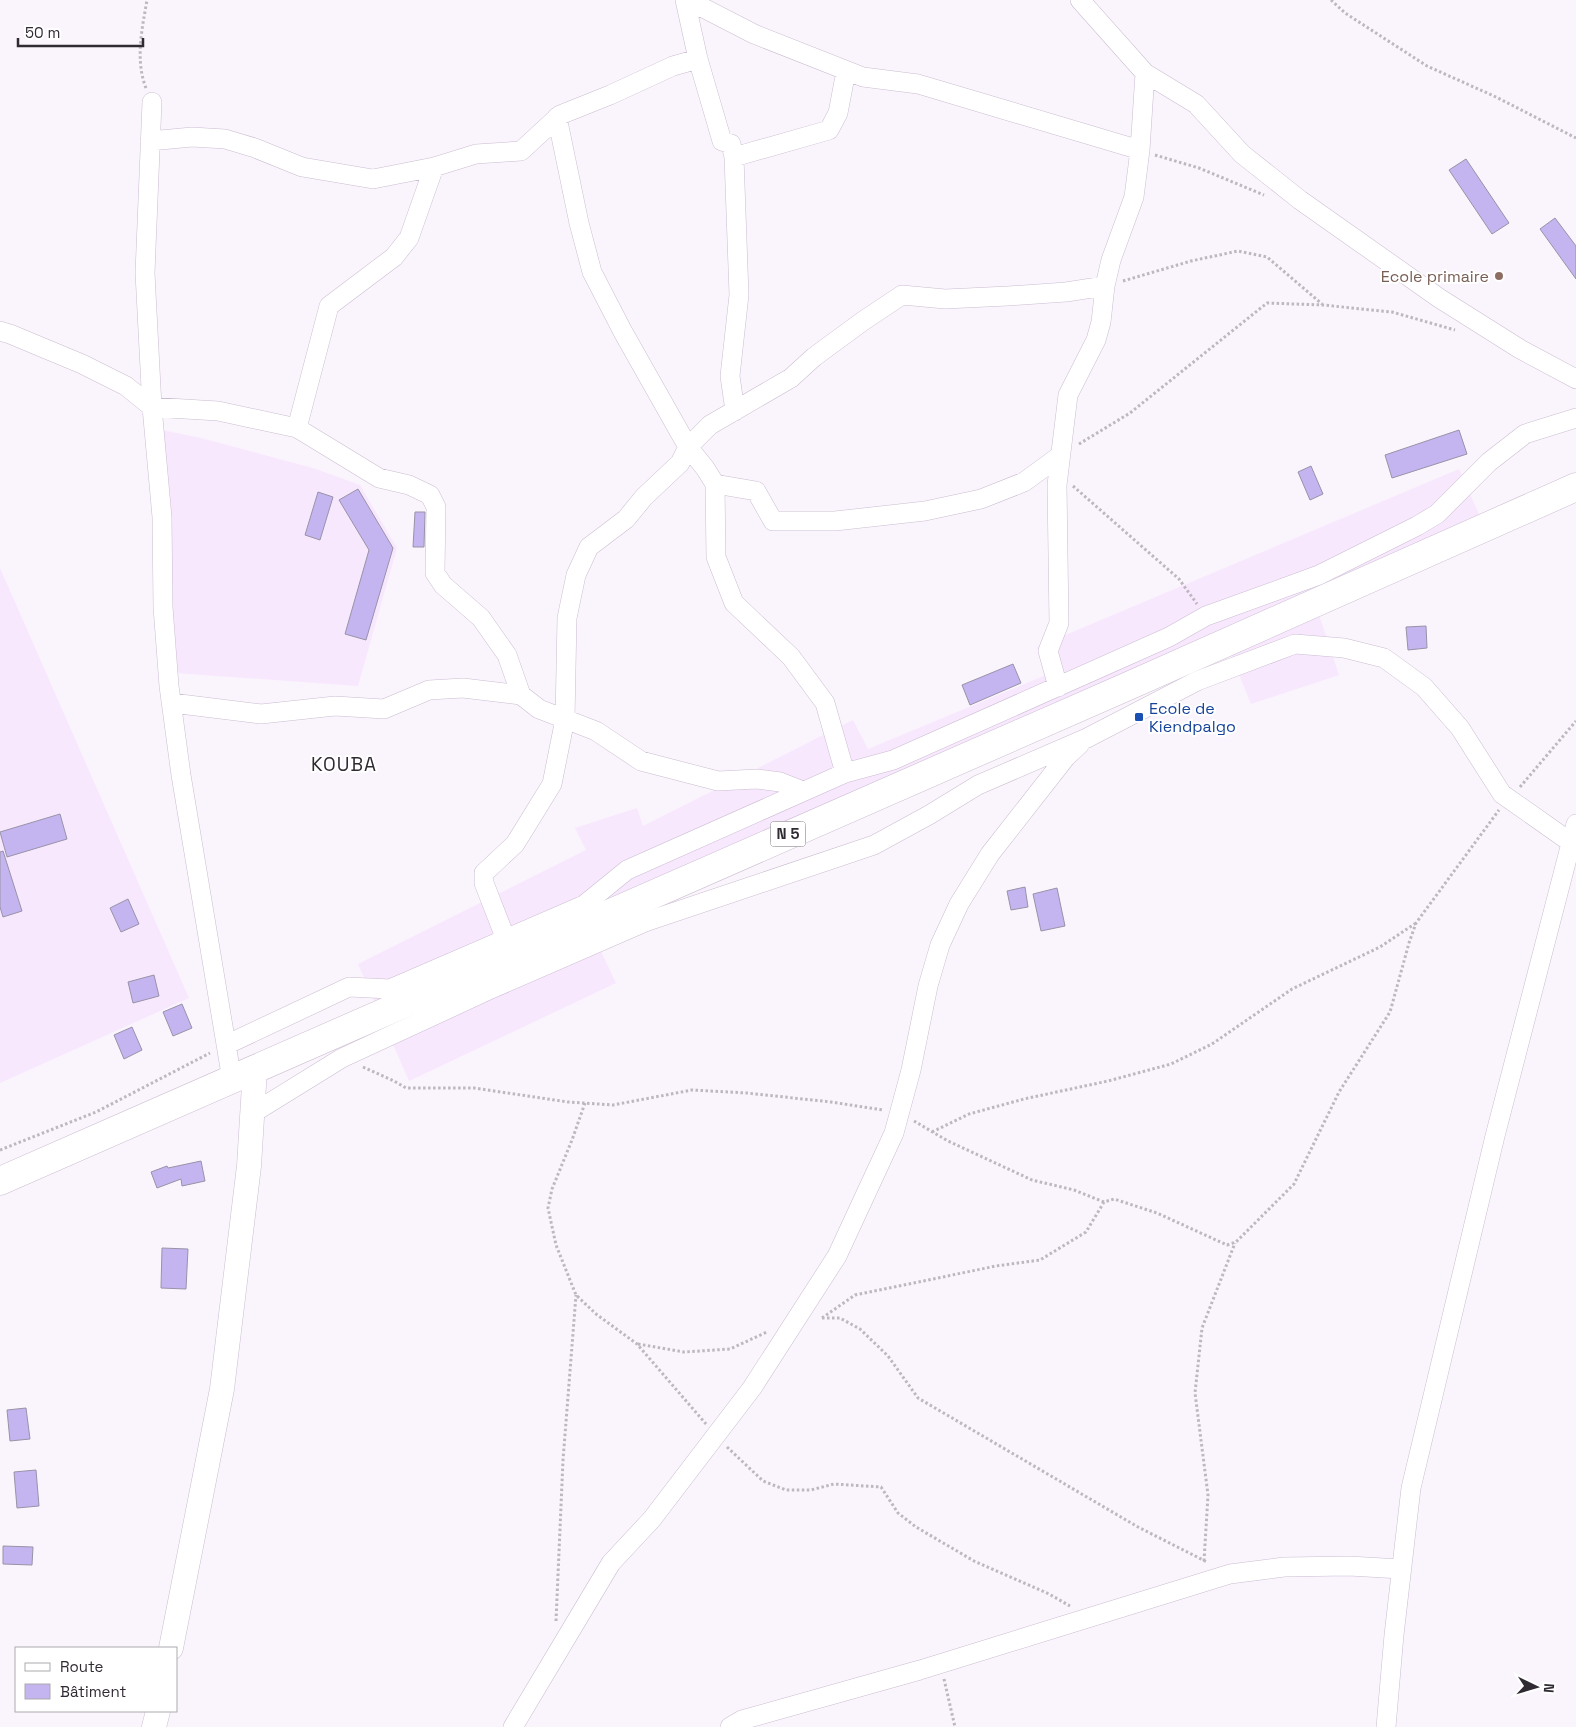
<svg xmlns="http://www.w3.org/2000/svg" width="1576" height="1727" viewBox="0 0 1576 1727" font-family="'Space Grotesk',sans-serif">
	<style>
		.built { fill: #f8e8fe }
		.building { fill: #c4b4f0; stroke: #9893a8 }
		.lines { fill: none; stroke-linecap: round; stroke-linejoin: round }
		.minor-casing { stroke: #cbbdd1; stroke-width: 20 }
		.tertiary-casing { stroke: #cbbdd1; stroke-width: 25 }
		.trunk-casing { stroke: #cbbdd1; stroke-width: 29 }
		.path { stroke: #bdb7bf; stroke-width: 3; stroke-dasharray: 2.5 2.5; stroke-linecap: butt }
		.minor { stroke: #fff; stroke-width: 19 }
		.tertiary { stroke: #fff; stroke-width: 24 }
		.trunk { stroke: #fff; stroke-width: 28 }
		.education-dot { fill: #8d6e63; stroke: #fff; stroke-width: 2 }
		.transit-dot { fill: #1a4fb4; stroke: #fff; stroke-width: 2 }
		.labels { text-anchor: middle; stroke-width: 4; stroke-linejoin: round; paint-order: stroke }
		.shield { fill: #fff; stroke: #6e6a70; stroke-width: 1 }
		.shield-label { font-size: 15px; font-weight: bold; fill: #302a32 }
		.education-label { font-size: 16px; fill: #785e54; stroke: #fff; text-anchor: end }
		.transit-label { font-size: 16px; fill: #164399; stroke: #fff; text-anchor: start }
		.quarter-label { font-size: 19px; letter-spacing: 1px; fill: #302a32; stroke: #fff }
	</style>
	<rect width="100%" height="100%" fill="#faf4fc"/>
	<path class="built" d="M162,430l39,8 115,31 44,16 37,63 -39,138 -182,-13z
		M1459,469l26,59 -170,75 24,72 -88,29 -25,-61 -638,281 28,59 -207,98 -51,-117 228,-114 -11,-22 62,-20 6,18 210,-106 15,29 178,-74 -9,-28z
		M0,568l189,430 -189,85z"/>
	<path class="building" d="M1466,159l43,64 -17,11 -43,-64z
		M1555,218l21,28v33l-36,-50z
		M1459,430l8,24 -75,24 -7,-23z
		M1311,466l12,28 -13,6 -12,-28z
		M358,489l35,59 -27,92 -21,-6 24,-84 -30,-50z
		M318,492l15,5 -13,43 -15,-5z
		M415,512h10l-1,35h-11z
		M1426,626l1,22 -19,2 -2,-23z
		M1013,664l8,19 -51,22 -8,-20z
		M60,814l7,25 -60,18 -7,-25z
		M3,851l19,60 -19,6 -3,-10v-55z
		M1025,887l3,20 -17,3 -4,-19z
		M1057,888l8,38 -24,5 -8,-37z
		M128,899l11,25 -18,8 -11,-24z
		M154,975l5,21 -26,7 -5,-21z
		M182,1004l10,24 -19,8 -10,-24z
		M132,1027l10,23 -18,9 -10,-24z
		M201,1161l4,20 -23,5 -1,-7 -24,9 -6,-16 16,-6 1,2z
		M162,1248l26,1 -2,40 -25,-1z
		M26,1408l4,31 -20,2 -3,-31z
		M36,1470l3,36 -22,2 -3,-36z
		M3,1546l30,1 -1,18 -29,-1z"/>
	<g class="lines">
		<g class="minor-casing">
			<path id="minor" d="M685,0l13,59 24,82 9,3 3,13 5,138 -9,81 5,35
				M688,0l66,34 109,43 55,7 222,66
				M1145,73l51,31 46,50 58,46 139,98 81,51 56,30
				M152,102l-7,171 7,134 10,110 1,90 6,79 12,89 51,305
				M557,117l22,106 13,49 31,60 65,115 17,21 10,16 1,73 18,46 57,54 34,46 20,70
				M150,141l42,-4 33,2 30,9 47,19 71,12 61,-12 42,-13 45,-3 39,-36 50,-20 63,-29 25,-7
				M734,157l95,-27 9,-17 8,-42
				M0,331l10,3 72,30 44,22 26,21 66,4 79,17 82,50 30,7 21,10 6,12 -1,66 8,12 38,33 26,37 14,40
				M297,428l32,-122 65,-49 15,-19 25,-71
				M715,484l41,7 17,30h62l90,-10 56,-12 43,-17 37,-27
				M1058,687l-10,-36 11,-28 -2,-138 11,-90 28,-55 5,-18 4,-36 6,-26 23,-63 6,-47 5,-77 -65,-73
				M172,703l89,11 74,-8 49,3 45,-19 34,-2 58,7 18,14 57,22 45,30 77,20 39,-2 23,3 23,9
				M510,950l-26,-67v-10l31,-29 37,-60 13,-65 2,-101 9,-43 13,-28 37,-28 18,-22 36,-34 8,-16 22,-22 81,-47 23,-21 49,-36 39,-26 43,4 63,-3 58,-4 39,-6
				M226,1045l123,-58 41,2 194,-84 43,-35 218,-97 48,-13 276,-123 37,-21 113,-41 98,-49 20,-12 52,-52 36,-28 51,-16
				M253,1113l89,-55 149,-69 154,-67 229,-77 55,-30 49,-30 109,-47 110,-57 98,-37 49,4 40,10 40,29 36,41 42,66 74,52
				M513,1727l98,-164 41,-44 100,-131 85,-132 57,-123 17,-63 17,-84 12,-41 19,-41 31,-50 76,-97 14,-13
				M730,1727l12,-7 178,-50 310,-96 54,-7 65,-1 52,3
				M1386,1727l8,-92 17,-147 84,-352 81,-312"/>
		</g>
		<g class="tertiary-casing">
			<path id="tertiary" d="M171,1648l51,-259 27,-223 6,-97
				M154,1727l4,-16"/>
		</g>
		<g class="trunk-casing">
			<path id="trunk" d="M0,1181l1126,-494 450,-200"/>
		</g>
		<path class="path" d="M1331,0l14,13 82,53 69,31 80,41
			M146,88c-11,-28 -4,-59 1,-88
			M1155,155l44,13 65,27
			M1123,281l68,-20 47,-10 29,6 55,47
			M1079,444l51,-31 137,-110 56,2 69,7 63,18
			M1073,486l106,93 18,25
			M1520,787l56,-66
			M363,1067l31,14 12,7h68l94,14 45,3 79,-15 55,3 84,9 52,8
			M585,1103l-13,37 -20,49 -4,19 8,37 20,50 20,19 41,30 69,80
			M914,1121l34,20 84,39 42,10 30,12
			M932,1132l37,-18 55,-15 84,-18 63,-17 41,-20 80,-55 88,-42 36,-24
			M0,1150l96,-38 114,-59
			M822,1318l33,-23 141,-29 44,-6 46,-28 18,-30 10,-3 43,14 70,32 9,-3 58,-58 45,-92 51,-80 19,-69 7,-20 83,-113
			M822,1318h18l20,11 28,27 30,42 220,129 69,35
			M638,1344l46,8 46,-3 37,-17
			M727,1447l36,34 23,9h25l23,-6 47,3 17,26 18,14 58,34 75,33 21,12
			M1204,1561l4,-66 -13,-102 7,-65 33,-85
			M556,1621l7,-161 13,-165
			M944,1679l11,48"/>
		<use href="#minor" class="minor"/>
		<use href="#tertiary" class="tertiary"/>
		<use href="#trunk" class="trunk"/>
	</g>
	<circle class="education-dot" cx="1499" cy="276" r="5"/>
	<rect class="transit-dot" x="1134" y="712" width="10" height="10" rx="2.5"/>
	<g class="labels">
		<rect class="shield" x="770.5" y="821.5" width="35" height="25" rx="4"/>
		<g class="shield-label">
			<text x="788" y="839">N 5</text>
		</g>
		<g class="education-label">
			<text x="1489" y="282">Ecole primaire</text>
		</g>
		<g class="transit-label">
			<text x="1149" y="714">Ecole de<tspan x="1149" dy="18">Kiendpalgo</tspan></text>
		</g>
		<g class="quarter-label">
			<text x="344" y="771">KOUBA</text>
		</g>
	</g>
	<rect x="15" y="1647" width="162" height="65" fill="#ffffff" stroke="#acaaad"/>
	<rect x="25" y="1663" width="25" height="8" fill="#ffffff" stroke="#acaaad"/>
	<text x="60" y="1672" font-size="15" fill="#302a32">Route</text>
	<rect x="25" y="1684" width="25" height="15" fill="#c4b4f0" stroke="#acaaad"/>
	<text x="60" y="1697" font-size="15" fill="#302a32">Bâtiment</text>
	<g transform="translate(1536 1687) rotate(95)" stroke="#ffffff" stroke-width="4" paint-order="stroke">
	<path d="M0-4L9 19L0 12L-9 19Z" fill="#302a32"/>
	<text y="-8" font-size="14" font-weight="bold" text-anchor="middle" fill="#302a32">N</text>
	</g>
	<path d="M18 38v8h125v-8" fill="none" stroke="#302a32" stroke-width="2.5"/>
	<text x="25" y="38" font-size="15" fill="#302a32" stroke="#ffffff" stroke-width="4" paint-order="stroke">50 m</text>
</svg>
